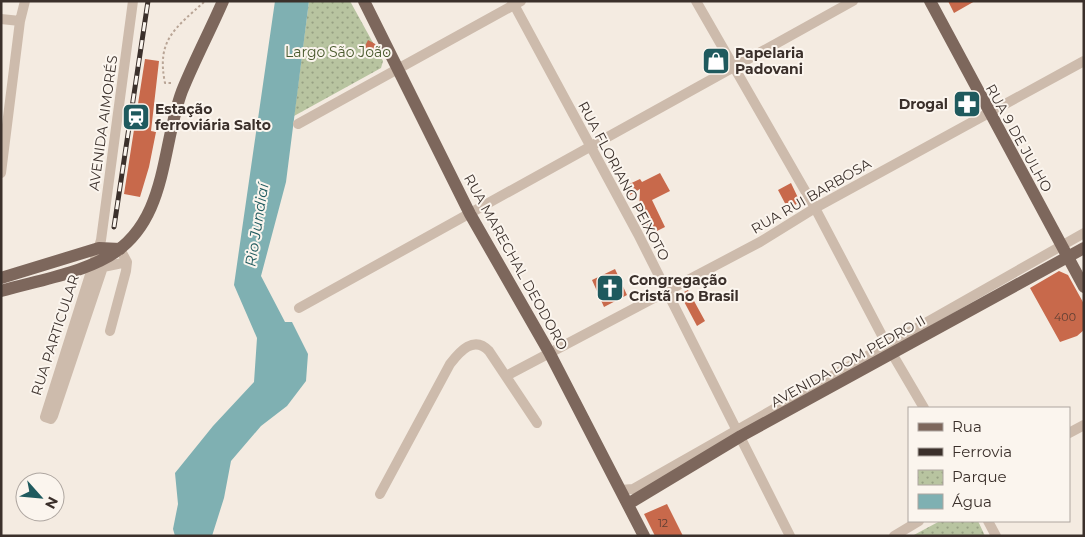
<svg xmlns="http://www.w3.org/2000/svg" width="1085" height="537" viewBox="0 0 1085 537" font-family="Montserrat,sans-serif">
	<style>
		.park { fill: url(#park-dots) }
		.water { fill: #7fb0b2 }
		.building { fill: #c8694b }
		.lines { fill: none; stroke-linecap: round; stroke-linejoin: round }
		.path { stroke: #b9a596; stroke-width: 2; stroke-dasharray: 2.5 2.5; stroke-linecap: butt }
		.minor { stroke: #cdbbac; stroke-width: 10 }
		.major { stroke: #7d675c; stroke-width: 12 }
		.rail-casing { stroke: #3b302b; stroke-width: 5 }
		.rail { stroke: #fbf5ee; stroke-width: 3; stroke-dasharray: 9; stroke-linecap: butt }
		.labels { text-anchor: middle; stroke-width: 4; stroke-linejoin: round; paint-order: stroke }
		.number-label { font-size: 11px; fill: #5e3e33 }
		.park-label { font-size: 14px; fill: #4a5a2e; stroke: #fbf5ee }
		.poi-label { font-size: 14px; font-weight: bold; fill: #3b302b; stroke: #fbf5ee; text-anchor: start }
		.street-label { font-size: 14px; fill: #3b302b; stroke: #fbf5ee }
		.water-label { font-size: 15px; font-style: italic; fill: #1f5a5e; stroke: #fbf5ee }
	</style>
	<defs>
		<pattern id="park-dots" width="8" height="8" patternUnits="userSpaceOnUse" patternTransform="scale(1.25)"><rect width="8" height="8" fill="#b8c4a0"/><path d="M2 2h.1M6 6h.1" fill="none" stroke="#97a083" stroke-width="1.8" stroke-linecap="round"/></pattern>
	</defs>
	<rect width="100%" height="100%" fill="#f4ebe1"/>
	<path class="park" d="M309,1h41l33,60 -2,7 -87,48z
		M940,521h38l7,15h-73z"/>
	<path class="water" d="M275,1h34l-23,181 -25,94 24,46h7l16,32 -2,27 -19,25 -26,20 -30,35 -7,37 -12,38h-37l-2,-7 5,-25 -3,-31 38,-47 41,-44 3,-44 -23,-53z"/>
	<path class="building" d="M948,1h27l-21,12z
		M368,40l9,5 2,5 -3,6 -12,-8z
		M145,59l14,2 -8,70 5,1 -7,35 -9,30 -16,-3z
		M660,173l10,18 -18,9 13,27 -14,7 -12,-22 1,-23 -10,6 -5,-9 15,-7 2,3z
		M791,183l9,19 -12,7 -10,-19z
		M615,269l12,26 -23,12 -12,-27z
		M1059,271l9,4 16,29v26l-7,6 -17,6 -30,-54z
		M688,290l17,31 -8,5 -17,-32z
		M667,504l16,32h-28l-11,-22z"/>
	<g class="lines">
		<path class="path" d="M171,83h-6c-9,-44 11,-55 40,-82"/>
		<path class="minor" d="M512,1l126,233 152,302
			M696,1l119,207 72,137 37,63
			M1,19l19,2
			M298,124l223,-123
			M1,173l19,-152 5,-20
			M127,262l-24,5 -50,149 -2,3 -6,-2 56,-177 32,-239
			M299,308l554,-307
			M110,331l16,-60 1,-9 -7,-13
			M506,376l254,-134 55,-34 269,-147
			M1069,433l15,-8
			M620,490l13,-1 451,-256
			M380,494l70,-130c10,-13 24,-29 39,-13l48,72
			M988,521l8,15
			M894,536l25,-15"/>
		<path class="major" d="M364,1l106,213 79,138 95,184
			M930,1l154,286
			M1,278l98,-30 21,1
			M1,291c35,-10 77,-17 108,-35 59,-34 52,-109 73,-165 12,-30 28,-60 41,-90
			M628,504l113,-68 343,-188"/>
		<g class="rail-casing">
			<path id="rail" d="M114,227l34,-226"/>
		</g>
		<use href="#rail" class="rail"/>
	</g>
	<defs>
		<g id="shop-square" transform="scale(1.4375)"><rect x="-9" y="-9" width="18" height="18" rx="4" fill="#1f5a5e" stroke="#fbf5ee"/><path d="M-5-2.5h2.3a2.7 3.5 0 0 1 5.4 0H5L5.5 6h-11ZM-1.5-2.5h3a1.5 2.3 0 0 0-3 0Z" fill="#fff"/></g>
		<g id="pharmacy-square" transform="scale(1.4375)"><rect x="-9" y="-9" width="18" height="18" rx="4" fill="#1f5a5e" stroke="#fbf5ee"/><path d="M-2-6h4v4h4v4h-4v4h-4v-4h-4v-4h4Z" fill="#fff"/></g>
		<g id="station-square" transform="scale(1.4375)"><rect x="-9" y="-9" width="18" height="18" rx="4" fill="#1f5a5e" stroke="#fbf5ee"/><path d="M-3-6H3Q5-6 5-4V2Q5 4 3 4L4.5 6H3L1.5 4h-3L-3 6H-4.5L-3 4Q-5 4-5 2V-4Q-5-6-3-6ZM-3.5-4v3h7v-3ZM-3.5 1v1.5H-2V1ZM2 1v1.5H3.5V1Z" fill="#fff"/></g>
		<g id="church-square" transform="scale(1.4375)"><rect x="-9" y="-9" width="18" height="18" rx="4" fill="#1f5a5e" stroke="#fbf5ee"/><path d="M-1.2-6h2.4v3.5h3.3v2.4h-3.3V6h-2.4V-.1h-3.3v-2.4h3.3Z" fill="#fff"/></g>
	</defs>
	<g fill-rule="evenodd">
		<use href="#shop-square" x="716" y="61"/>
		<use href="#pharmacy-square" x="967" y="104"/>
		<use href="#station-square" x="136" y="117"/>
		<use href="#church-square" x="610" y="288"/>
	</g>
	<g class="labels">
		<g class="number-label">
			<text x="1065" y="321">400</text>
			<text x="663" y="527">12</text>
		</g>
		<g class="park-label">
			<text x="338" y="57">Largo São João</text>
		</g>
		<g class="poi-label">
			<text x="735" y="58">Papelaria<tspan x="735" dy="16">Padovani</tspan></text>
			<text x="948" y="109" text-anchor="end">Drogal</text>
			<text x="155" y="114">Estação<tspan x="155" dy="16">ferroviária Salto</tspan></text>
			<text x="629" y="285">Congregação<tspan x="629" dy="16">Cristã no Brasil</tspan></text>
		</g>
		<g class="street-label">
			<text transform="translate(103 123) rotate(-82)" y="5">AVENIDA AIMORÉS</text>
			<text transform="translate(1019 138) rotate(61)" y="5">RUA 9 DE JULHO</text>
			<text transform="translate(624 181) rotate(62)" y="5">RUA FLORIANO PEIXOTO</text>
			<text transform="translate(811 196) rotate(-30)" y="5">RUA RUI BARBOSA</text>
			<text transform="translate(516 262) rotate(61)" y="5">RUA MARECHAL DEODORO</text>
			<text transform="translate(55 335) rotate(-72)" y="5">RUA PARTICULAR</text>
			<text transform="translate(848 361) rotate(-29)" y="5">AVENIDA DOM PEDRO II</text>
		</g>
		<g class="water-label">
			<text transform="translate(257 225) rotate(-81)" y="5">Rio Jundiaí</text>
		</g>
	</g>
	<rect width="1085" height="537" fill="none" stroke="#3b302b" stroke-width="5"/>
	<rect x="908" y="407" width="162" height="115" fill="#fbf5ee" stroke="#aea6a0"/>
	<rect x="918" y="423" width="25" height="8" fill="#7d675c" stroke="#aea6a0"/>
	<text x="952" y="432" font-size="15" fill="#3b302b">Rua</text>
	<rect x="918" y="448" width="25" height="8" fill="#3b302b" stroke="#aea6a0"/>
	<text x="952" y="457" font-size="15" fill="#3b302b">Ferrovia</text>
	<rect x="918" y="470" width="25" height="15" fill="url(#park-dots)" stroke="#aea6a0"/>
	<text x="952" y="482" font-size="15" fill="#3b302b">Parque</text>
	<rect x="918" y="494" width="25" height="15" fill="#7fb0b2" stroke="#aea6a0"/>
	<text x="952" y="507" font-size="15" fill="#3b302b">Água</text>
	<g transform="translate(40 497) rotate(117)"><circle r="24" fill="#fbf5ee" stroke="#aea6a0"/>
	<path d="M0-4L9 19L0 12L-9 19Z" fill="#1f5a5e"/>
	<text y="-8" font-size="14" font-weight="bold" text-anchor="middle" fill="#3b302b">N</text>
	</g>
</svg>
